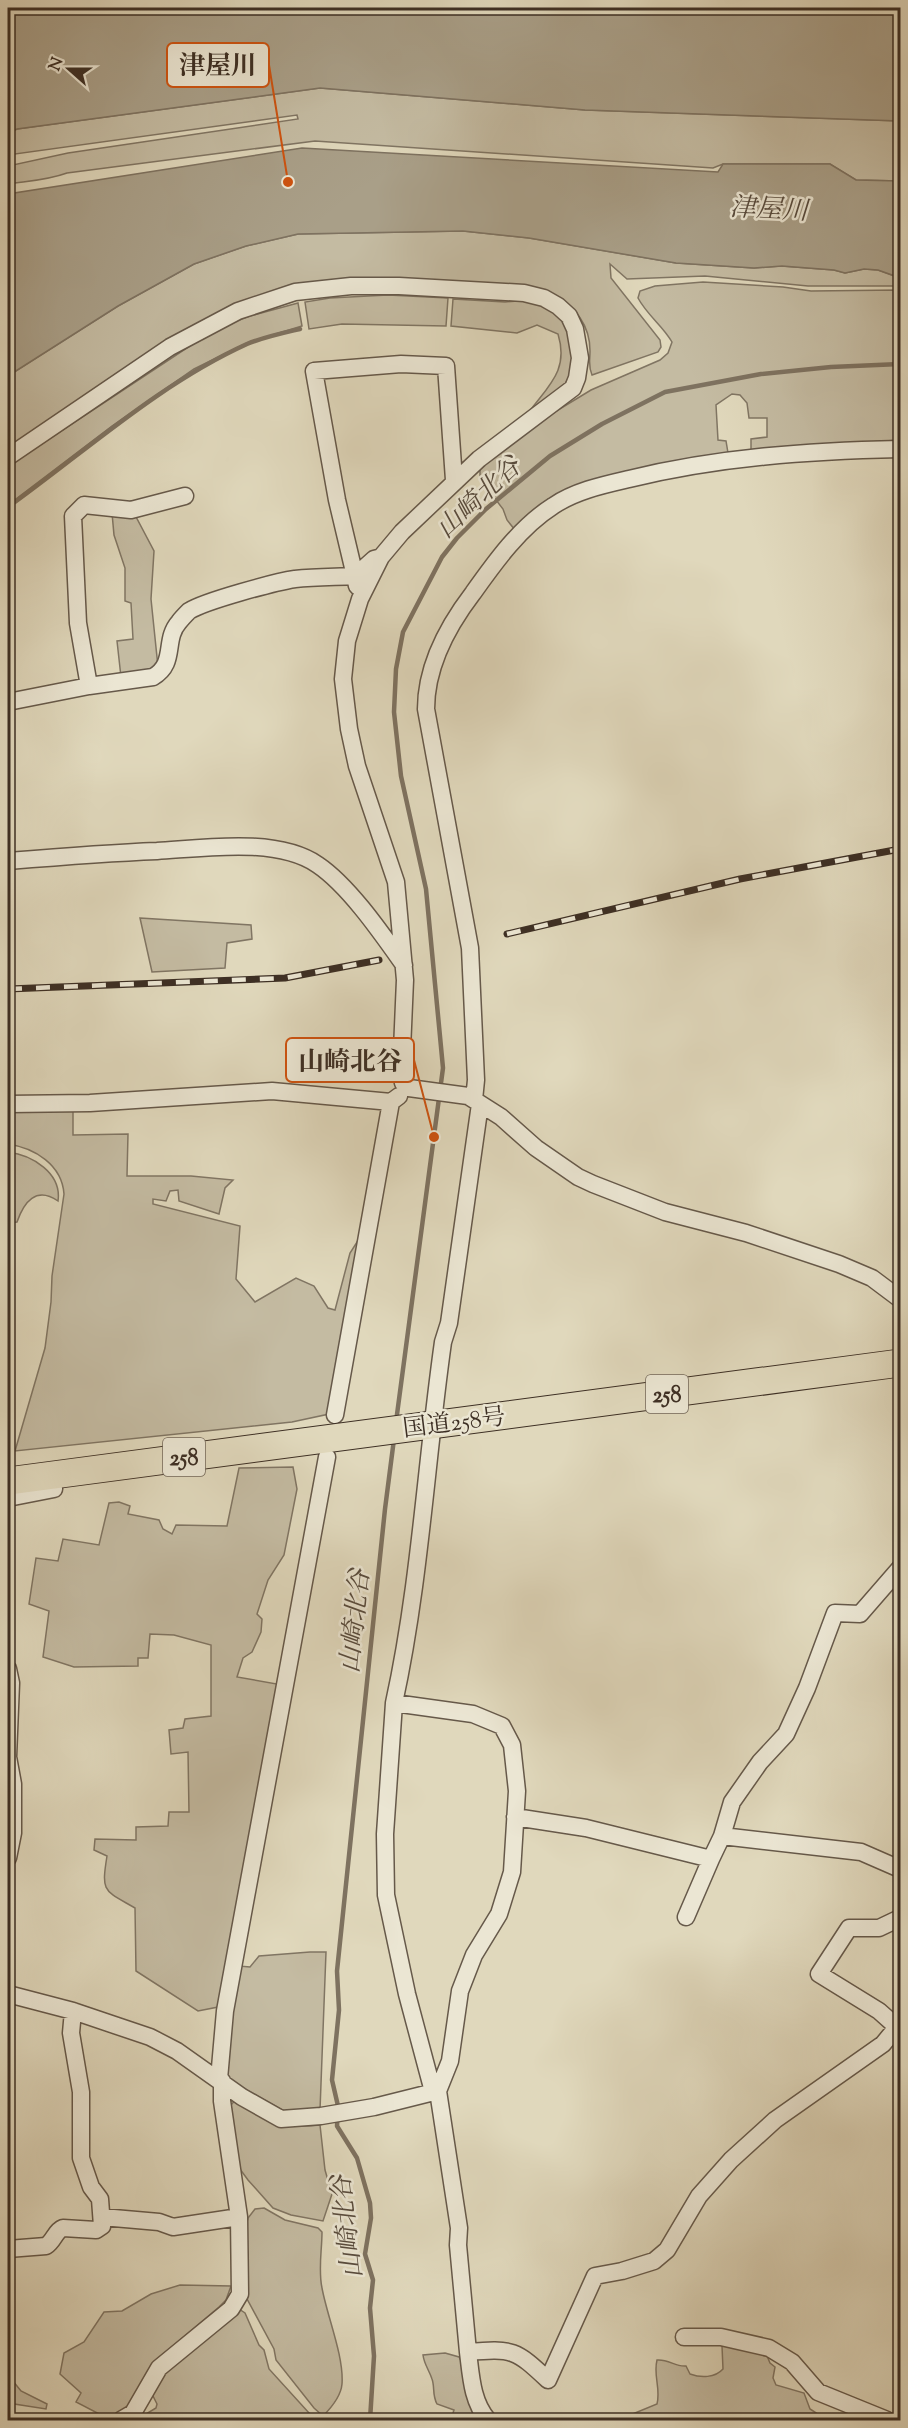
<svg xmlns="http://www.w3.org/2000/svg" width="908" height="2428" viewBox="0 0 908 2428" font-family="'Sorts Mill Goudy','Noto Serif JP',serif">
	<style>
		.green { fill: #c4bba2; stroke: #807563; stroke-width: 1.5 }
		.water { fill: #a99f88; stroke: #7e7260; stroke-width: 1.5 }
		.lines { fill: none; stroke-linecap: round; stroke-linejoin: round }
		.stream { stroke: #7e7260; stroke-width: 4.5 }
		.minor-casing { stroke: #66594a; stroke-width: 19 }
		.trunk-casing { stroke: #3d2f24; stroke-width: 29 }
		.minor { stroke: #ebe6d3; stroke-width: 16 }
		.trunk { stroke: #e0d8bc; stroke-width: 27 }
		.rail-casing { stroke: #3d2f24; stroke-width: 7 }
		.rail { stroke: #ebe6d3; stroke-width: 4.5; stroke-dasharray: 14; stroke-linecap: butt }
		.labels { text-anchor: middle; stroke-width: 5; stroke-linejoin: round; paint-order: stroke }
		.shield { fill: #ebe6d3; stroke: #716658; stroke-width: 1.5 }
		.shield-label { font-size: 22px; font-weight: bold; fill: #3d2f24 }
		.street-label { font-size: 24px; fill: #3d2f24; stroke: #ebe6d3 }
		.water-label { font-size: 26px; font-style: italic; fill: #584b3d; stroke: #ebe6d3 }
		.leader { fill: none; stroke: #ce5310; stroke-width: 2 }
		.callout-dot { fill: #ce5310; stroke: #ebe6d3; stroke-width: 2 }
		.callout { fill: #ebe6d3; stroke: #ce5310; stroke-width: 2 }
		.callout-label { font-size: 26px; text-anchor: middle; font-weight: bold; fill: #3d2f24 }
	</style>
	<rect width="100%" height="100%" fill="#e0d8bc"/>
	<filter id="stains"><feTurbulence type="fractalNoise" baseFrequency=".00333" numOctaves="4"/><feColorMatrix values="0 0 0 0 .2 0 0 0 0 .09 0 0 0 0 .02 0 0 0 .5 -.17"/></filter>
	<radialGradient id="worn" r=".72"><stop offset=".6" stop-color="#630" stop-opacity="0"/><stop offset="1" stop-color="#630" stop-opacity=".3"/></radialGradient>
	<path class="green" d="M320,88l265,22 315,11v60l-44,-1 -26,-16h-107l-10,4 -398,-27 -248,32c-19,7 -38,8 -58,11l-1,3v-21l60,-13 230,-34 -1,-4 -289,40v-22l9,-4z
		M463,231l66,7 147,25 78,5 27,-2 53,4 11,3 19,-4 14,1 16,6 6,-2v12h-92l-103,-10 -78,3 -17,-15 1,14 49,62 1,7 -3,5 -66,23c-4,-9 -2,-14 -2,-24 0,-28 -18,-47 -41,-59h-274l-267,158v-74l110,-70 76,-42 52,-18 52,-12z
		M703,282l80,5 28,4 89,-1v150l-149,10v-11l16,-2v-19h-18l-2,-15 -7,-8 -8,-1 -16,11 2,35 8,1 2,12 -71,12 -142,65 -8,-10 -4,-11 -23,-30v-13l40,-33 71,-43 69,-30 8,-7 4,-11c-9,-16 -25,-27 -34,-44l2,-7 15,-5z
		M388,295l60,3 -2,28 -104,-2 -33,5 -4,-27 25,-4z
		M453,299l52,3 25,-2 25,12 10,12 6,15 3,19 -2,14 -7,12 -36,28c20,-27 40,-42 29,-78l-21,-9 -20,8 -66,-7z
		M298,303l4,23 -53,16 -55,27 -82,57 -104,79v-39l209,-138 33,-12z
		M112,513l23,2 19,36 -3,48 7,68 -8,6 -29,4 -4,-36 16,-2 -2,-36 -6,-2v-33l-11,-33z
		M140,918l111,7 1,14 -25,4 -2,25 -73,4z
		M8,1109l65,1v25l55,-1 -1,42h64l42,4 -8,8 -6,26 -40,-13 -1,-11 -8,1 -4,10 -13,-2v5l87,22 -4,53 19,23 41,-24 18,8 14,22 7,2 15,-57 9,-14 -30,175 -37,8 -277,29 30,-103 6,-46 1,-26 12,-82c-2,-29 -29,-46 -56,-50z
		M8,1152c24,3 54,21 50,49 -22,-15 -34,1 -41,21l-9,1z
		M293,1467l4,22 -13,66 -16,25 -11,34 5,5 -1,13 -9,20 -9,6 -6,19 40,7 -59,323 -20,4 -62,-40 -1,-63c-31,-18 -34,-15 -28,-52l-13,-6 1,-11 41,1v-13l32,-1 1,-14h20l-1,-60 -17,2 -2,-24 14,-2 2,-9 26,-3v-71l-37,-10 -24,-1 -2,24h-10v8l-64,1 -31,-10 6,-46 -20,-7 7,-46 22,3 5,-22 36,6 10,-42 10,-1 11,4 -2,8 31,6 4,9 9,5 4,-9 51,1 12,-58z
		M310,1952h16l-6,158 -34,2 -57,-32 -4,-9 14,-105 11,1 9,-11z
		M237,2098c33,23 40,31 83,27l5,45 7,24 -9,27 -32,-6 -18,-7 -25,-28 -11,-15 -6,-60z
		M264,2208l21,12 33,8 4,4c0,18 -4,38 0,56 5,28 22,68 20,96 -1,12 -10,23 -19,32l-9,-8 -38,-48 -2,-11 -28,-52 -1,-67 3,-12 7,-9z
		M180,2285l51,1 -5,14 -7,7 -58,49 -32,50 -14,10h-12l-27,-14 5,-9 -21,-19 4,-21 20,-11 20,-30 18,-1 29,-17z
		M239,2309l6,4 14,32 5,5 5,19 40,44 11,7h-184l20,-12 1,-4 -5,-10 10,-20z
		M726,2343l39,8 5,12 5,4 -2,11 3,7 28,8 6,16 17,11h-209l39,-16c4,-16 -4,-28 0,-44 12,-1 18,7 29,6l4,8c11,4 25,4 33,-5l-1,-23z
		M445,2353l14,4 8,15 10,43 -1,5h-37l13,-4 2,-6 -17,-6c-5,-9 -2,-17 -5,-25 -3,-9 -8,-15 -9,-24z
		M8,2375l13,16 26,13 -1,5 -38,-6z"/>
	<path class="water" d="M8,8h892v113l-315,-11 -265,-22 -303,41 -9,4z
		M302,148l416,24 5,-8h107l26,16 44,1v93l-5,2 -17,-6 -14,-1 -19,4 -11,-3 -52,-4 -28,2 -78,-5 -147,-25 -66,-7 -165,3 -52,12 -52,18 -76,42 -110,70v-182z"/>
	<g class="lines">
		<path class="stream" d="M8,507c78,-56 151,-123 239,-163 17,-7 36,-11 53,-15
			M396,1422l47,-354 -17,-179 -25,-113 -7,-64 2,-43 7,-37 39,-75 15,-19 29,-29 64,-53 52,-32 63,-32 96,-18 70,-7 69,-3
			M370,2420l4,-64 -4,-48 3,-28 -8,-26 6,-36 -1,-15 -13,-45 -20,-32 1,-20 -6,-26 7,-70 -2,-39 48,-462 9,-70"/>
		<g class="minor-casing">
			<path id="minor" d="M8,457l162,-110 68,-36 57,-19 56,-6h48l125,7 20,5 14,8 11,10 6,13 5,29 -3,20 -4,10 -94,71 -77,73 -21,25 -21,42 -13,42 -4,38 6,50 8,37 39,116 9,98 -4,93 2,10 6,5 59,8 33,21 35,31 42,29 15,7 72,28 81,21 93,31 33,14 28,21
				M378,558l-4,1 -19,17 -18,-76 -23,-129 87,-7 45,2 8,114
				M89,686l-11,-63 -5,-107 11,-11 47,5 54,-14
				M8,702l81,-16 64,-9c24,-14 10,-37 26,-55 3,-4 7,-8 10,-11 16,-10 86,-29 106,-32 20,-2 41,-2 60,-3l2,10
				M8,861c49,-4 99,-8 149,-10 48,-3 121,-14 161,14 31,21 64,69 86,100
				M474,1100l2,-20 -6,-132 -44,-239c0,-43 21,-82 47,-116 22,-31 47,-66 80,-87 22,-15 50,-21 76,-27 90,-22 180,-28 271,-30
				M8,1104l82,-1 182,-12 119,11
				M480,1104l-31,219 -6,19c-17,120 -23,242 -49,361l79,11 29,12 10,19 5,46 -5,81 -13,42 -25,41 -14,36 -10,70 -12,30 21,137 -1,17 10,107c45,-4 48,-2 80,28l47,-104 27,-5 32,-10 13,-11 32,-54 32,-36 44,-40 108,-76 14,-17 -18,-16 -60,-37 30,-46h30l21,-10
				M335,1415l56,-313 8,-6
				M8,1498l46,-9 -2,-14
				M8,1669l3,14 -3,74 5,27v49l-5,25
				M394,1703l-9,131 1,61 21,99 24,90 7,7
				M515,1817l71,11 125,31 11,-23 139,16 39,17
				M722,1836l10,-34 28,-40 26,-28 21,-46 28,-75 25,1 40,-46
				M686,1917l25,-58
				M8,1994l65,17 77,26 27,14 65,46 39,22 40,-3 53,-9 64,-16
				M219,2079l6,-68 102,-554
				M102,2217l57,5 14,5 66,-10
				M8,2249l38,-3c8,-5 9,-15 17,-18l33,2 6,-4 -2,-27 -9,-12 -10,-29v-66l-10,-59 2,-22
				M684,2337h37l48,11 23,14 26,30 69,28
				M468,2352c3,24 4,50 20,68
				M121,2420l12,-7 26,-45 72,-59 9,-15 -1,-77 -17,-116v-20"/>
		</g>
		<g class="trunk-casing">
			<path id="trunk" d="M8,1481l892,-118"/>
		</g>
		<use href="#minor" class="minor"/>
		<use href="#trunk" class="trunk"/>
		<g class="rail-casing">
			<path id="rail" d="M507,934l233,-55 160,-30
				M8,989l277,-11 94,-18"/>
		</g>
		<use href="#rail" class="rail"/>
	</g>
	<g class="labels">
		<g class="shield">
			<rect x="646" y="1375" width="42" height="38" rx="4.5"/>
			<rect x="163" y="1438" width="42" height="38" rx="4.5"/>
		</g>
		<g class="shield-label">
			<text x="667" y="1402">258</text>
			<text x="184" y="1465">258</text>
		</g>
		<g class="street-label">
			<text transform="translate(454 1422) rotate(-7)" y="8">国道258号</text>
		</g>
		<g class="water-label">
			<text transform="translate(769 208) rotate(3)" y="9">津屋川</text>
			<text transform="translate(478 497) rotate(-43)" y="9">山崎北谷</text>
			<text transform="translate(354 1621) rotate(-84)" y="9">山崎北谷</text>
			<text transform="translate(346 2227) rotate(-97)" y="9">山崎北谷</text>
		</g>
	</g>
	<path class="leader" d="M288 182L269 65M434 1137L414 1060"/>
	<g class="callout-dot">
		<circle cx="288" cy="182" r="6"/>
		<circle cx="434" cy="1137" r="6"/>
	</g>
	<g class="callout">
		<rect x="167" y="43" width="102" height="44" rx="6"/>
		<rect x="286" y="1038" width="128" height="44" rx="6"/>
	</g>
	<g class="callout-label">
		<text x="218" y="74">津屋川</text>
		<text x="350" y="1070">山崎北谷</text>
	</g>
	<rect width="908" height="2428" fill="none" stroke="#e0d8bc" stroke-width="30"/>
	<rect x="9" y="9" width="890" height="2410" fill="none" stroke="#3d2f24" stroke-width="3"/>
	<rect x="15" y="15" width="878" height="2398" fill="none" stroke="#3d2f24" stroke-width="1.5"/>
	<g transform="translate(69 69) rotate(291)" stroke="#ebe6d3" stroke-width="4.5" paint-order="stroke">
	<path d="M0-4.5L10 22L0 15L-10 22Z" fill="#3d2f24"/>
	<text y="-9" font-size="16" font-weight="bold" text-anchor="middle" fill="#3d2f24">N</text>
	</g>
	<rect width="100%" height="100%" filter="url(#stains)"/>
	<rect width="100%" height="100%" fill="url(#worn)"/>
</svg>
